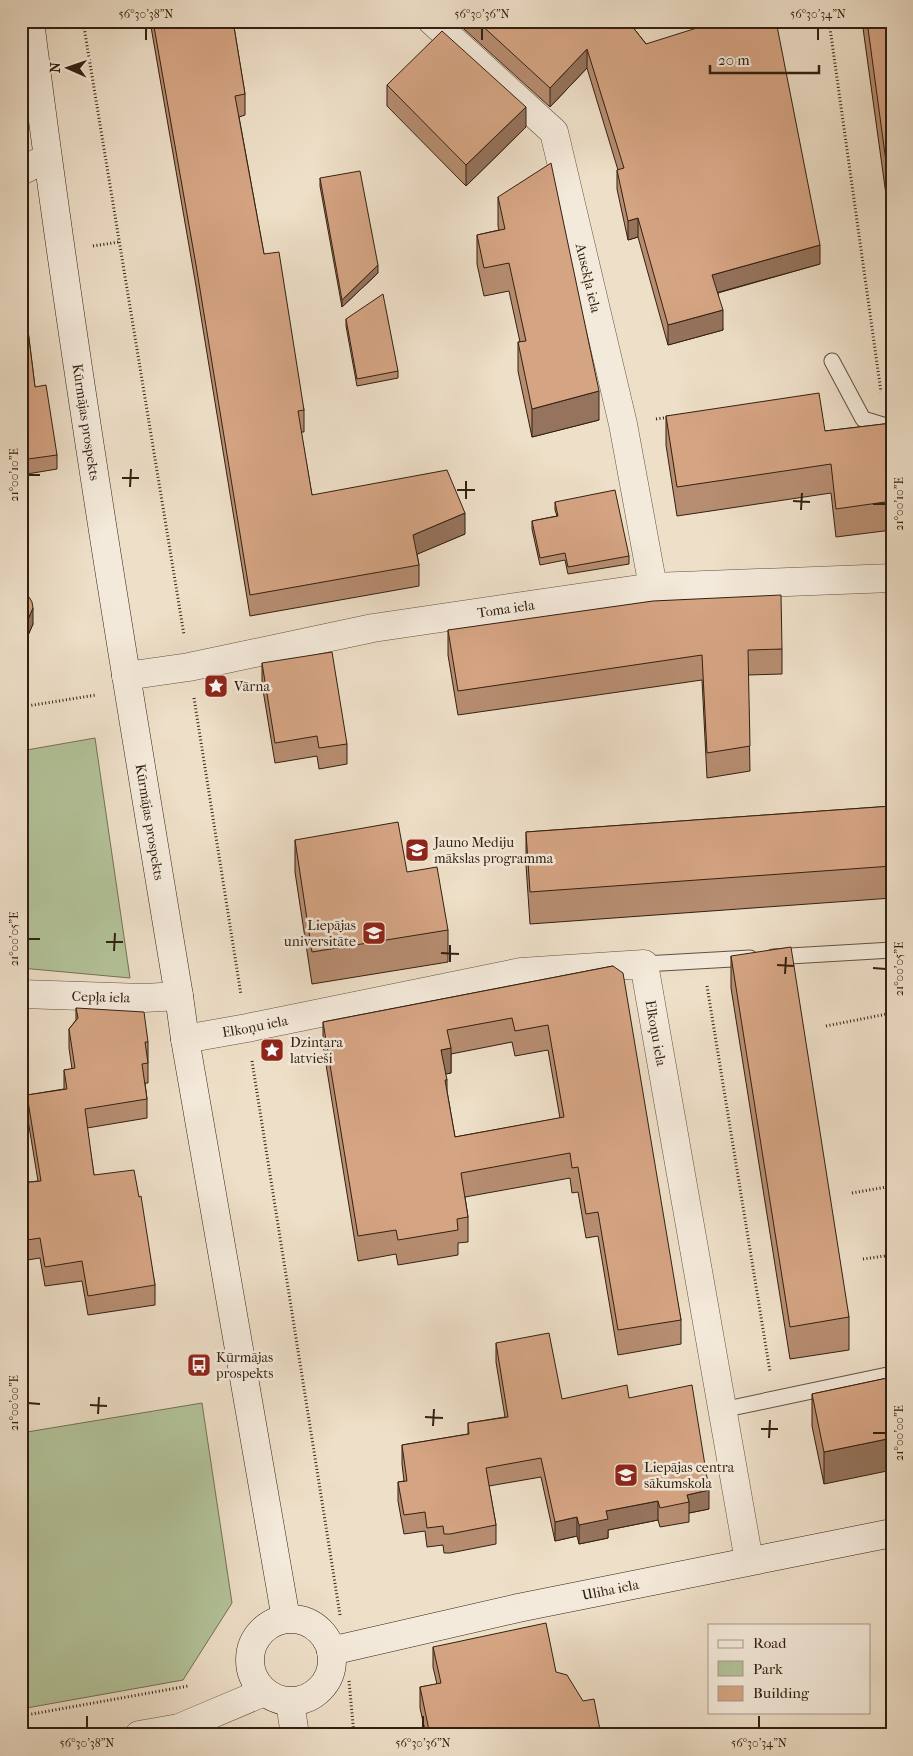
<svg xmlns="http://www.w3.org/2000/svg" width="913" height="1756" viewBox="0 0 913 1756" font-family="'IM FELL French Canon',serif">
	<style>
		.green { fill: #b3c39a; stroke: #737256 }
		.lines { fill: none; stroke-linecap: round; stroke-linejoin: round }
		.service-casing { stroke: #62503f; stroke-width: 17 }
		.minor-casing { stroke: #62503f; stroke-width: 29 }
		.secondary-casing { stroke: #332011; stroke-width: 29 }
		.path { stroke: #332011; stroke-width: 3; stroke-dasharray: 1 2.5; stroke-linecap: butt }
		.service { stroke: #f4eadb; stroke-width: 15 }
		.minor { stroke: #f4eadb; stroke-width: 28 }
		.secondary { stroke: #f4eadb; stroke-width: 28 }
		.wall { fill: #b78d71; stroke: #332011; fill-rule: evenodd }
		.shaded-wall { fill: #95735c; stroke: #332011 }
		.building { fill: #d5a483; stroke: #332011; fill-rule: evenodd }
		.ticks { fill: none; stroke: #332011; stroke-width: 2 }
		.labels { text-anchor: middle; stroke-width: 5; stroke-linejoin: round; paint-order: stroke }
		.street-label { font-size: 14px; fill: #332011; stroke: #f4eadb }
		.poi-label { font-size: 14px; fill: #332011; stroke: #f4eadb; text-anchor: start }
		.neatline { fill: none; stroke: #332011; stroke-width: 2 }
		.ticks-label { font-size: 12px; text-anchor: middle; fill: #332011 }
	</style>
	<rect width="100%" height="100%" fill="#eedfc8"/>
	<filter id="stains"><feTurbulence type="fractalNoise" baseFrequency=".004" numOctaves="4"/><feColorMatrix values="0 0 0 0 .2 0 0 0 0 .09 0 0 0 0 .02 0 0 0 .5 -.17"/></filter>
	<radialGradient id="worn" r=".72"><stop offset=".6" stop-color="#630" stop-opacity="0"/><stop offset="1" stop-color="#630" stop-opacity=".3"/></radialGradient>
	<path class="green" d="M95,738l35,240 -109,-10v-217z
		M202,1403l30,200 -49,77 -162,29v-276z"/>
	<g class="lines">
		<g class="service-casing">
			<path id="service" d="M832,361l31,58 23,7 6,-1
				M773,957l119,-7
				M644,964l106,-6
				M722,1410l170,-36"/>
		</g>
		<g class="minor-casing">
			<g id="minor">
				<path id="s1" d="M432,21l122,111 69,292 30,163"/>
				<path d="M21,171l26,-13"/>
				<path id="s2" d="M126,676l63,-9 184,-39 280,-41 239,-9"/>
				<path id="s3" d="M21,994l123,4 35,-2"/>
				<path id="s4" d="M185,1039l62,-11 274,-56 123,-8 105,597"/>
				<path d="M290,1702l5,33"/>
				<path d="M139,1735l40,-7 85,-36"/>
			</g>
		</g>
		<g class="secondary-casing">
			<g id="secondary">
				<path id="s5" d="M30,21c41,326 95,651 149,975l6,43 101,580"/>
				<circle cx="291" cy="1660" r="41"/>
				<path id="s6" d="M331,1651l187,-43 374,-75"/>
			</g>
		</g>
		<path class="path" d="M83,21l101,614
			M829,21l52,371
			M93,246l26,-4
			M656,419l14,-2
			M194,698l47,297
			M21,707l75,-12
			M707,986l63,386
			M826,1026l66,-13
			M252,1061l88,554
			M852,1193l40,-7
			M863,1259l29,-4
			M349,1681l5,54
			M21,1716l167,-30"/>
		<use href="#service" class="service"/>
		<use href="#minor" class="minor"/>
		<use href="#secondary" class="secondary"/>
	</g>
	<path class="wall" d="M150,21h83l12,73v21l-6,2 25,137 40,156v22h-3l11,63 153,39 -48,20 2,11v21l-169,30 -54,-330z
		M459,21h169l192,243 -102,29 5,37 -55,15 -30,-108 -10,3 -11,-51v-19h1l-31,-102 -37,39 -86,-78v-3z
		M863,21h29v217l-29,-210z
		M387,85l139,42 -60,59 -79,-80z
		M320,178l58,95 -36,34 -22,-121z
		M498,197l101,223 -67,17 -14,-66v-29h2l-11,-51 -25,5 -7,-32v-29l22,-5 -1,-4z
		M21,274l14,113 22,68v14l-36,6z
		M346,319l52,52v7l-41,8 -11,-60z
		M666,416l159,15 67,-8v107l-56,7 -5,-44 -154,23 -11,-71z
		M555,502l74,54v8l-61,10 -3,-14 -25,5 -8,-36v-8l25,-5 -2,-6z
		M21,590l12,34 -8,18 -4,1z
		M448,630l334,19v25l-34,1 2,96 -43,7 -5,-98 -244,35 -10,-60z
		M262,663l85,81v20l-28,5 -2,-13 -42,7 -13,-79z
		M892,806v92l-362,26 -4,-59v-33z
		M295,840l112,32 41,58v32l-136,22 -17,-112z
		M731,956l118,361v33l-59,9 -59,-371z
		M613,966l68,354v24l-63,11 -20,-119 -12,2 -8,-46 -6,1 -2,-15 -105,19 3,20v25l-10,1v12l-60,10 -2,-11 -38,7 -35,-215v-24zM512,1042l3,14 33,-6 12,68 -105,19 -8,-46v-11l-2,-6 6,-1v-19z
		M76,1008l72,34v41h-3l2,16v19l-60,10 7,47 45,22 16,88v20l-67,10 -6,-34 -37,5 -5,-28 -19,3v-78l17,-2 -11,-67v-19l37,-6v-19l8,-1 -3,-21v-19l7,-9z
		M496,1343l66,56 67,-1 80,111 -20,4v9l-29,5 -2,-7 -50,10v8l-29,6 -2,-8 -22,5 -14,-64 -52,9 7,39v19l-46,9h-6l-1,-8 -16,2 -2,-16 -21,3 -6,-33v-19l6,-1 -2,-17v-19l66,-11v-11l37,-6 -9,-55z
		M892,1377l-68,107 -12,-58v-32z
		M433,1647l123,25 45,63h-175l-6,-27v-21l17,-3 -4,-17z"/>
	<path class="shaded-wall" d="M587,49v19l-37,39v-19z
		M526,107v20l-60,59v-21z
		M638,218v19l-10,3v-19z
		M820,245v19l-108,30v-19z
		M378,265v8l-36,34v-7z
		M723,310v20l-55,15v-20z
		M599,391v29l-67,17v-28z
		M465,513v21l-52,22v-21z
		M33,608v16l-8,18v-16z
		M451,1048v25l-10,2v-25z
		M892,1438v32l-68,14v-32z
		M709,1490v19l-20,4v-11l-2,-7z
		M658,1501v19l-50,10v8l-29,6v-19l27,-14z
		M577,1517v19l-22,5v-19z
		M451,1732v3h-14z"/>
	<path class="building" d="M153,21h80l12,73 -10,2 29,158 15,-2 25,158 -6,1 14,84 135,-25 18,43 -52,22 6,30 -169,30 -54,-330z
		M477,21h151l18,23 73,-23h57l44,224 -108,30 11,35 -55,15 -30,-107 -10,3 -11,-51 7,-2 -37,-119 -37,39z
		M867,21h25v185z
		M442,31l84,76 -60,58 -79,-80z
		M551,163l48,228 -67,18 -14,-67 8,-1 -17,-78 -25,5 -7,-33 28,-6 -7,-32z
		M360,171l18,94 -36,35 -22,-122z
		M21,274l14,113 11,-2 11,70 -36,5z
		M383,294l15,77 -41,8 -11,-60z
		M819,393l6,38 67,-8v78l-56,8 -5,-45 -154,23 -11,-71z
		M615,490l14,66 -61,11 -3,-14 -25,5 -8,-37 26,-5 -3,-14z
		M21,590l8,7 3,5 1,6 -8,18 -4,1z
		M781,595l1,54 -34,1 2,96 -43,7 -5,-98 -244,36 -10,-61 205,-29z
		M332,652l15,92 -28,4 -2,-12 -42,7 -13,-80z
		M892,806v60l-362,26 -4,-60z
		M398,822l9,50 30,-5 11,63 -136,22 -17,-112z
		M791,947l58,370 -59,10 -59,-371z
		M613,966l10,7 58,347 -63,10 -20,-118 -12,2 -8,-47 -6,1 -2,-15 -109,20 7,44 -11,2 1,11 -60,10 -2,-10 -38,6 -35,-214zM512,1018l3,13 33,-6 16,92 -109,20 -10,-57h2l-6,-30 10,-2 -4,-18z
		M76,1008l68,4 4,30h-3l3,21 -6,1 5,35 -62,10 9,66 40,-5 5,27 2,-1 14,89 -67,11 -6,-35 -37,6 -5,-29 -19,3v-58l20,-2 -14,-86 40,-6 -3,-19 11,-2 -6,-39 9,-11z
		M549,1333l13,66 65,-14 2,13 63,-13 17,105 -22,5 2,7 -29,6 -2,-7 -52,10 2,8 -29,6 -2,-8 -22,5 -14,-64 -55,10 10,57 -46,9h-6l-1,-8 -16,2 -2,-16 -21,3 -6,-33 9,-1 -5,-36 67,-11 -1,-11 40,-6 -12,-74z
		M892,1377v61l-68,14 -12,-58z
		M546,1623l10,49 11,3 16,26 11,-2 7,36h-149l-1,-3 -14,3h-7l-10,-48 21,-4 -8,-36z"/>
	<path class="ticks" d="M146,40v-12M482,40v-12M818,40v-12M28,475h12M122,478h17M130,487l1,-18M457,490h18M466,499v-18M793,501l17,1M873,504h13M801,510l1,-17M28,939h12M106,942h17M114,951l1,-18M441,953l18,1M450,962v-17M777,965l17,1M873,968l13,1M785,974l1,-17M28,1403l12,1M90,1405l17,1M98,1414l1,-17M425,1417l18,1M433,1426l1,-17M761,1429h17M873,1433h13M769,1438l1,-18M87,1728v-12M423,1728v-12M759,1728v-12"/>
	<defs>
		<g id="sight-square" transform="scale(1.25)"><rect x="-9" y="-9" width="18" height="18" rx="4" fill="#8f2418" stroke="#f4eadb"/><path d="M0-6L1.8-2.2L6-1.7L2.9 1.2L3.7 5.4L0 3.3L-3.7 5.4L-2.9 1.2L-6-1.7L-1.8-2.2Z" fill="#fff"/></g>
		<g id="university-square" transform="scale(1.25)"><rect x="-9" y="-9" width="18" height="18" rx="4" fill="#8f2418" stroke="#f4eadb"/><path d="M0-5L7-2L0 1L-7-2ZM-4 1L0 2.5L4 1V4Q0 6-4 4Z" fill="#fff"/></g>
		<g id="bus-square" transform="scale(1.25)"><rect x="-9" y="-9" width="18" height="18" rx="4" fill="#8f2418" stroke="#f4eadb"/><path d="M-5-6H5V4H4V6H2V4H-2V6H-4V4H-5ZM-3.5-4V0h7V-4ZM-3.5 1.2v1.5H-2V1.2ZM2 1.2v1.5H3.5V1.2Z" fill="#fff"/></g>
		<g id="school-square" transform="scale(1.25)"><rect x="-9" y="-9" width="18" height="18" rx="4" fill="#8f2418" stroke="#f4eadb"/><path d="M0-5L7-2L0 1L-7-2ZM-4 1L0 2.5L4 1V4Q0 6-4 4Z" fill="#fff"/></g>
	</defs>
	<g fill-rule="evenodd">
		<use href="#sight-square" x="216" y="686"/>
		<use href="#university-square" x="417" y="850"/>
		<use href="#university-square" x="374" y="933"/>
		<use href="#sight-square" x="272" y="1050"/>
		<use href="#bus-square" x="199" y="1365"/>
		<use href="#school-square" x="626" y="1475"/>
	</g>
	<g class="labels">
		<g class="street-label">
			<text dy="5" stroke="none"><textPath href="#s1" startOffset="315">Ausekļa iela</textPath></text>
			<text dy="5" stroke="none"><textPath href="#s5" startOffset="405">Kūrmājas prospekts</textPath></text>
			<text dy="5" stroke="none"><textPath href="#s2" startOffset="386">Toma iela</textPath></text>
			<text dy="5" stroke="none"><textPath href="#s5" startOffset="810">Kūrmājas prospekts</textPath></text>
			<text dy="5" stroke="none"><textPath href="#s3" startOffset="80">Cepļa iela</textPath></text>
			<text dy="5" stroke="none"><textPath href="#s4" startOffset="71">Elkoņu iela</textPath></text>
			<text dy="5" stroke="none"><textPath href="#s4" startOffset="536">Elkoņu iela</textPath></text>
			<text dy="5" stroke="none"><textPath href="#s6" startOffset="286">Uliha iela</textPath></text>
		</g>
		<g class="poi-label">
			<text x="234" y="691">Vārna</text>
			<text x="434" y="847">Jauno Mediju<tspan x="434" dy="16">mākslas programma</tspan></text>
			<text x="356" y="930" text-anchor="end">Liepājas<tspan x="356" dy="16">universitāte</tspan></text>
			<text x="290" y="1047">Dzintara<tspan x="290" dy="16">latvieši</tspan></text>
			<text x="216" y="1362">Kūrmājas<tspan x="216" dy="16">prospekts</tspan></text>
			<text x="644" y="1472">Liepājas centra<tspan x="644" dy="16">sākumskola</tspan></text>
		</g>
	</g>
	<rect width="913" height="1756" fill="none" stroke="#eedfc8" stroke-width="55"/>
	<rect x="708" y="1624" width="162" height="90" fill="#f4eadb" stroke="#a7998a"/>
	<rect x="718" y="1640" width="25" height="8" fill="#f4eadb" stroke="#a7998a"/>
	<text x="753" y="1648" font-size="15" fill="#332011">Road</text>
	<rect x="718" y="1661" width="25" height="15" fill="#b3c39a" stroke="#a7998a"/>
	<text x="753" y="1674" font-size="15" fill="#332011">Park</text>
	<rect x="718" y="1686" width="25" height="15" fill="#d5a483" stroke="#a7998a"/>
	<text x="753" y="1698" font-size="15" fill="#332011">Building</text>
	<g transform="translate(68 68) rotate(272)" stroke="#f4eadb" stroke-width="4" paint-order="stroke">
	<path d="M0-4L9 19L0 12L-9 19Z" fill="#332011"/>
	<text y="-8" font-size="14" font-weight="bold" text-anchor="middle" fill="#332011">N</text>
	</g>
	<path d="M710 65v8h109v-8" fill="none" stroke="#332011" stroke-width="2.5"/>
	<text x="718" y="65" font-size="15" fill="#332011" stroke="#f4eadb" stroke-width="4" paint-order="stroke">20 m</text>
	<rect x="28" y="28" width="858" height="1700" class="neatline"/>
	<g class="ticks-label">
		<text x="146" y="18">56°30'38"N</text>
		<text x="482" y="18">56°30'36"N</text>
		<text x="818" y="18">56°30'34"N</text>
		<text transform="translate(14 475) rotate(-90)" y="4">21°00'10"E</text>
		<text transform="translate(899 504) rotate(-90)" y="4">21°00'10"E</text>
		<text transform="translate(14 939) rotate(-90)" y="4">21°00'05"E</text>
		<text transform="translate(899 969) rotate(-90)" y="4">21°00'05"E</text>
		<text transform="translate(14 1403) rotate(-90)" y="4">21°00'00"E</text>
		<text transform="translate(899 1433) rotate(-90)" y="4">21°00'00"E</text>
		<text x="87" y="1747">56°30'38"N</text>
		<text x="423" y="1747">56°30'36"N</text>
		<text x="759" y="1747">56°30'34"N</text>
	</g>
	<rect width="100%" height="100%" filter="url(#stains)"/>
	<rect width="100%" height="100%" fill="url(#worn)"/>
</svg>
